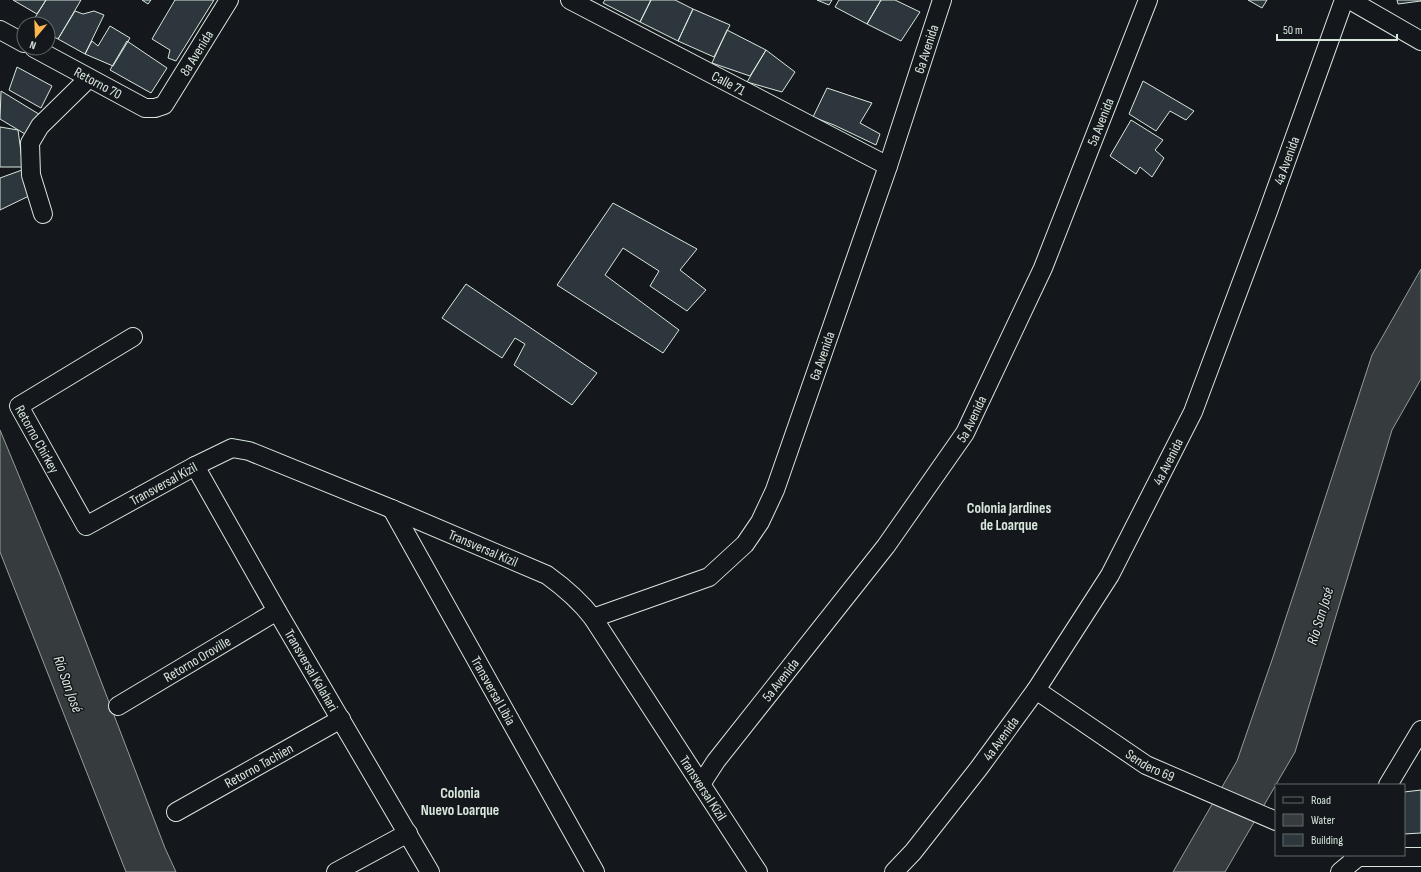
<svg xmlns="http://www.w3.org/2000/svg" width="1421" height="872" viewBox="0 0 1421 872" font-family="'Sofia Sans Condensed',sans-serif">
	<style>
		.water { fill: #363b3e; stroke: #939e99 }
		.building { fill: #2c363c; stroke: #d8e6dc }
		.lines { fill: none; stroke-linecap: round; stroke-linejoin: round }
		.minor-casing { stroke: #d8e6dc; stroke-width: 20 }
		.minor { stroke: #14181c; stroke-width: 18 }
		.labels { text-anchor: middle; stroke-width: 3; stroke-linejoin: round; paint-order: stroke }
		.street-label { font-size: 14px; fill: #d8e6dc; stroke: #14181c }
		.neighbourhood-label { font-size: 15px; font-weight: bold; fill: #d8e6dc; stroke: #14181c }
		.water-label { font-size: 15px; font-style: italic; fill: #d8e6dc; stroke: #14181c }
	</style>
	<rect width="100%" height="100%" fill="#14181c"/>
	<path class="water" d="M1421,269v110l-29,51 -97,322 -70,120h-52l64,-111 36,-104 99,-302z
		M0,430l61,147 104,271 11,24h-50l-126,-320z"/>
	<path class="building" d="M13,0h33l-9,14z
		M46,0h35l-23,39 -10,-5v-10h-17z
		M142,0h9l-3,4z
		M175,0h39l-38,61 -8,-3 2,-8 -18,-11z
		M605,0h46l-11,22 -37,-19z
		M651,0h24l18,9 -15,32 -38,-19z
		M817,0h15l-3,5z
		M839,0h42l-14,24 -32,-17z
		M881,0h14l25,12 -19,29 -34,-17z
		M1248,0h19l-5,8z
		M1397,0h24v1l-23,3z
		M693,9l37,16 -16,32 -36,-16z
		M75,11l8,3 11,-3 10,4 -19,39 -27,-15z
		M110,26l20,12 -17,28 -28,-12 7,-13 6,5z
		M727,30l39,20 -16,26 -38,-13z
		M127,41l40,27 -16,25 -41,-23z
		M766,50l29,22 -13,20 -35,-10z
		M17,67l35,19 -11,22 -32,-18z
		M1143,81l51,30 -8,9 -16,-9 -14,20 -27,-17z
		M827,88l45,15 -12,20 20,11 -4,11 -42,-20 -21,-8z
		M1,91l41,25 -17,18 -25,-15z
		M1131,120l32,20 -8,10 9,8 -12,19 -12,-10 -4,7 -26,-18z
		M0,127l18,3 5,37h-23z
		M22,170l11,24 -33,16v-32z
		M613,203l84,46 -17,21 26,20 -19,21 -37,-25 9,-15 -36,-23 -18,27 74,55 -16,23 -106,-68z
		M466,284l131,89 -25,32 -58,-40 11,-21 -10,-6 -13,20 -60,-40z
		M1421,790v43l-17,1v-42z"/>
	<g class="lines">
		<g class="minor-casing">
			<g id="minor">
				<path id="s1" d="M570,0l318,166"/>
				<path d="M1350,0l71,41"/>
				<path d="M0,30l24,13"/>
				<path id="s2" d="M34,48l111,60h10l9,-3 65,-105"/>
				<path d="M43,214l-12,-39 -1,-32 10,-17 49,-48"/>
				<path id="s3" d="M133,337l-114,69 67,120 109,-60 37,-18 17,3 143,58 155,66c18,13 33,26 46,43l165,254"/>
				<path id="s4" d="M195,466l82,145 153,261"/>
				<path id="s5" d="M392,509l203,363"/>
				<path id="s6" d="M593,618l116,-41 36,-33 15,-22 15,-32 113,-324 54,-166"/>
				<path id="s7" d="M1036,690l110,75 130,56"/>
				<path id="s8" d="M118,706l159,-95"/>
				<path id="s9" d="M701,784l15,-23 170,-215 79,-113 78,-165 105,-268"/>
				<path d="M1388,785l33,-55"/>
				<path id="s10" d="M176,812l165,-93"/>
				<path d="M1353,855l5,2h63"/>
				<path d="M336,872l72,-39"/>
				<path id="s11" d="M894,872l19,-20 66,-84 57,-78 74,-115 83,-163 73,-195 78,-217"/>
				<path d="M1340,872l18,-15"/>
			</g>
		</g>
		<use href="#minor" class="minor"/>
	</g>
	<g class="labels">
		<g class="street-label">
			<text dy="5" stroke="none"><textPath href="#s6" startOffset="700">6a Avenida</textPath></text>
			<text dy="5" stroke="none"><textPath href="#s2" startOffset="207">8a Avenida</textPath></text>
			<text dy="5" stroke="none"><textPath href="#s2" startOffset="73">Retorno 70</textPath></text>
			<text dy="5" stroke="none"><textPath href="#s1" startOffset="179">Calle 71</textPath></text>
			<text dy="5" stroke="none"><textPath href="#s9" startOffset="779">5a Avenida</textPath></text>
			<text dy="5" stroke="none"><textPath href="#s11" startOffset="819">4a Avenida</textPath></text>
			<text dy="5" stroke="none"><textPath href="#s6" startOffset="376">6a Avenida</textPath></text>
			<text dy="5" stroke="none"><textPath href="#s9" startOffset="455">5a Avenida</textPath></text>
			<text dy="5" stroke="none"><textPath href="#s3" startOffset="171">Retorno Chirkey</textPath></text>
			<text dy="5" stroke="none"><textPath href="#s11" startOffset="495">4a Avenida</textPath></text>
			<text dy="5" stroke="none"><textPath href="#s3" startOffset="359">Transversal Kizil</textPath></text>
			<text dy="5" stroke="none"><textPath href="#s3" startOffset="707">Transversal Kizil</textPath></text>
			<text dy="5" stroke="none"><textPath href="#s8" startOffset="92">Retorno Oroville</textPath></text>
			<text dy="5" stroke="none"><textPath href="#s4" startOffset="235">Transversal Kalahari</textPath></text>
			<text dy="5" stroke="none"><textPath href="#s9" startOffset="131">5a Avenida</textPath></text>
			<text dy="5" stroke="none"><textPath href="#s5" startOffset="208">Transversal Libia</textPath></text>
			<text dy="5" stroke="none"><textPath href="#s11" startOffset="171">4a Avenida</textPath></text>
			<text dy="5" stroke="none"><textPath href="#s7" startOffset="137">Sendero 69</textPath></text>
			<text dy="5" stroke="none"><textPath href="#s10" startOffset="95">Retorno Tachien</textPath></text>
			<text dy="5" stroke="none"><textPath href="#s3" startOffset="1042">Transversal Kizil</textPath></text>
		</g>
		<g class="neighbourhood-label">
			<text x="1009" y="513">Colonia Jardines<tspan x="1009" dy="17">de Loarque</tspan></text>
			<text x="460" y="798">Colonia<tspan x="460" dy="17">Nuevo Loarque</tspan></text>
		</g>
		<g class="water-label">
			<text transform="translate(1320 616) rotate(-73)" y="5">Río San José</text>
			<text transform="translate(68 684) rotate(70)" y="5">Río San José</text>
		</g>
	</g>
	<rect x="1275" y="784" width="130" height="72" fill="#14181c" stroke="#626a69"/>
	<rect x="1283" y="797" width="20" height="6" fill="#14181c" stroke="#626a69"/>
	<text x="1311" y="804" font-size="12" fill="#d8e6dc">Road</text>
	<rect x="1283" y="814" width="20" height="12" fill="#363b3e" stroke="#626a69"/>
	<text x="1311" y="824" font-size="12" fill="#d8e6dc">Water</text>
	<rect x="1283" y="834" width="20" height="12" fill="#2c363c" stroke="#626a69"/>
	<text x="1311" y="844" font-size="12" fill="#d8e6dc">Building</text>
	<g transform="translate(36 36) rotate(199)"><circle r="19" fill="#14181c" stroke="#626a69"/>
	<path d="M0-3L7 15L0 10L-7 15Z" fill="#ffb74d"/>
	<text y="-6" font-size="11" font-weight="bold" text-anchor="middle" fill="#d8e6dc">N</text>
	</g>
	<path d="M1277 34v6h120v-6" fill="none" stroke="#d8e6dc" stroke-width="2"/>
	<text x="1283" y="34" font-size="12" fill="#d8e6dc" stroke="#14181c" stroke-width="3" paint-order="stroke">50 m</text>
</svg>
